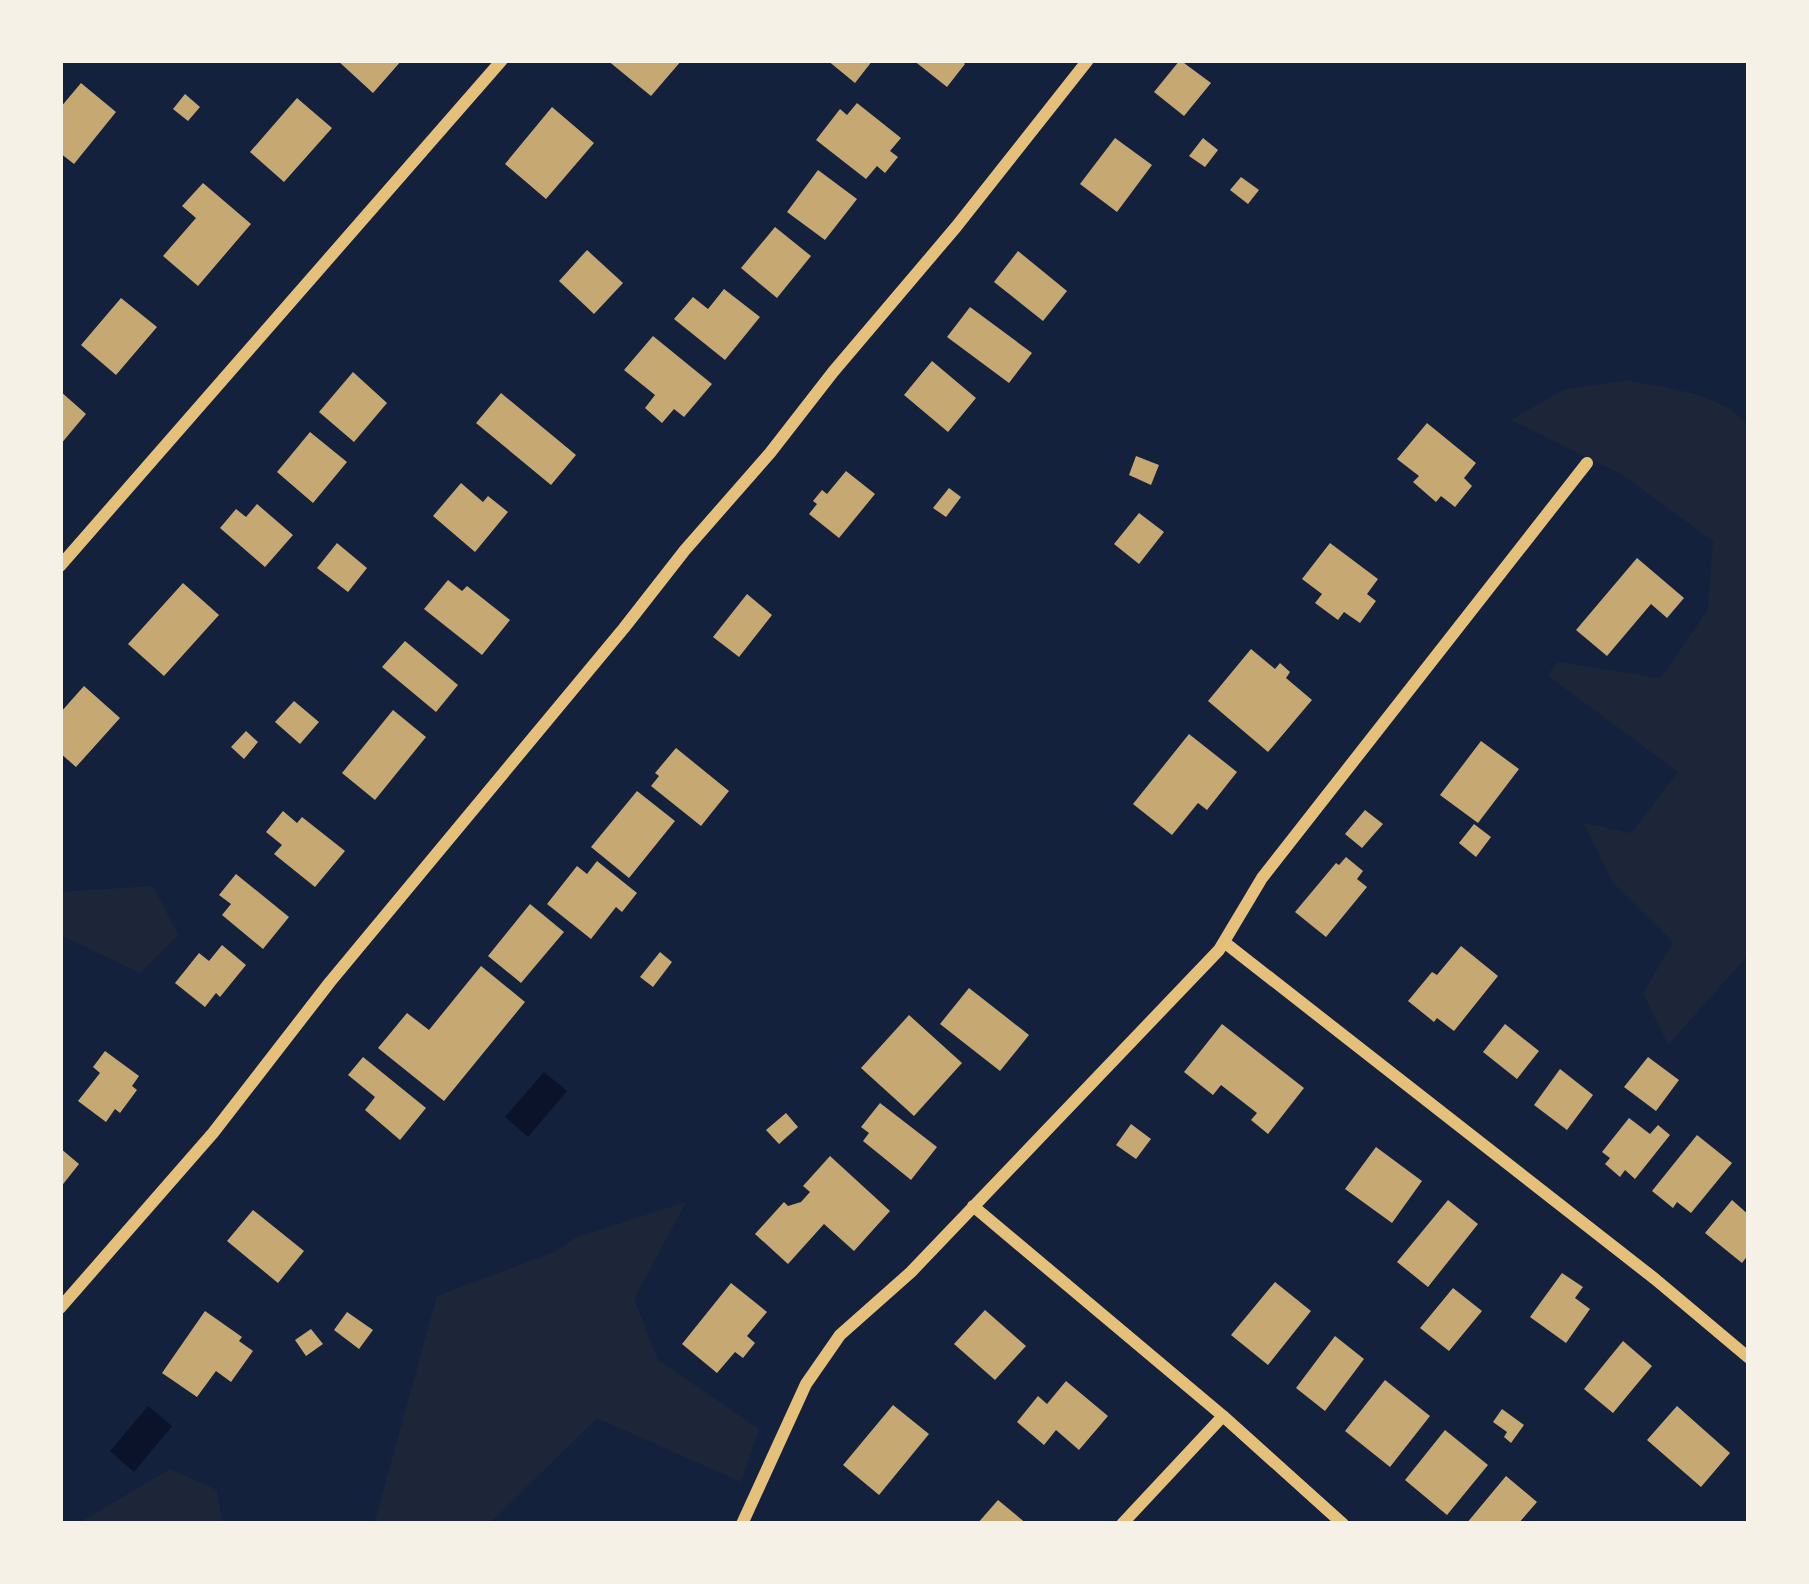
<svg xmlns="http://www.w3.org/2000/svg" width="1809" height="1584" viewBox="0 0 1809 1584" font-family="Roboto,sans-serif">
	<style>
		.green { fill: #1d2539 }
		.water { fill: #0b132b }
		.building { fill: #c6a872 }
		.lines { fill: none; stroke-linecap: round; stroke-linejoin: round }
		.minor { stroke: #e5c07b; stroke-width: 12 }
	</style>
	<rect width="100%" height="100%" fill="#14213d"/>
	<path class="green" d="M1626,380c38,8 99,13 123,47v527l-81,91 -25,-52 30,-51 -61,-60 -28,-59 47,10 47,-61 -131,-97 11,-13 103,16 47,-68 5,-69 -92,-67 -110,-54 52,-30z
		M153,886l25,49 -38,38 -80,-38v-43z
		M686,1202l-52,97 24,61 101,69 -18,53 -144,-64 -108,106h-115l63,-228 117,-44 21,-14z
		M170,1469l47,21 5,34h-145z"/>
	<path class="water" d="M544,1072l23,19 -39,46 -23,-20z
		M148,1406l24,20 -38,46 -24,-21z"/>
	<path class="building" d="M337,60h65l-29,33z
		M607,60h75l-31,36z
		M827,60h46l-18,23z
		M913,60h48l4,4 -18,23z
		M1180,60l31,23 -27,33 -30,-24z
		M81,83l35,29 -42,52 -14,-11v-45z
		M185,94l15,13 -12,14 -15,-12z
		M297,98l35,30 -48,54 -34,-30z
		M857,103l44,35 -11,13 8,6 -13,16 -8,-7 -11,13 -50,-39 24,-31 7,6z
		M552,107l42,36 -48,56 -41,-35z
		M1115,138l37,27 -35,47 -37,-28z
		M1203,138l15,12 -13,17 -16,-11z
		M818,170l39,29 -32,41 -38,-28z
		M1241,177l18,13 -11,14 -18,-14z
		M203,183l48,41 -53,62 -35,-30 33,-38 -14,-12z
		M775,227l36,29 -34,42 -36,-30z
		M587,250l36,33 -29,31 -35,-33z
		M1018,251l49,40 -24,30 -49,-39z
		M724,289l36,28 -35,43 -51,-41 19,-22 15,12z
		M121,298l36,29 -41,48 -35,-30z
		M970,307l62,46 -23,30 -62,-46z
		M653,336l59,48 -28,33 -10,-8 -12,14 -17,-15 10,-13 -31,-25z
		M932,361l44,37 -28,34 -44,-37z
		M353,372l34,31 -33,39 -35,-30z
		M60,391l26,23 -26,31z
		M501,393l75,62 -25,30 -75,-62z
		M1427,423l49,40 -12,15 8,8 -17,21 -14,-11 -5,6 -23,-20 6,-6 -22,-17z
		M310,432l37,30 -34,41 -36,-31z
		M1136,456l23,9 -8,20 -22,-10z
		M846,471l29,23 -36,44 -30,-24 8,-10 -4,-3 9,-11 5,4z
		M461,483l22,19 5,-6 20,16 -33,40 -42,-36z
		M949,488l12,9 -15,20 -13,-9z
		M257,504l36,31 -28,32 -45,-39 16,-19 10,8z
		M1139,513l25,19 -25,32 -25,-20z
		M337,543l30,25 -19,24 -31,-24z
		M1330,543l48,36 -11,15 9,7 -16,22 -16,-11 -6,8 -23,-17 7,-9 -20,-15z
		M1637,558l47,40 -17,20 -16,-14 -44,52 -31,-26z
		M448,580l14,11 5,-5 43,34 -28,35 -58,-46z
		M183,583l36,32 -55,61 -36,-32z
		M747,594l25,21 -33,42 -26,-20z
		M405,641l53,44 -22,27 -54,-45z
		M1251,649l24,20 5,-6 10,9 -4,6 26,22 -44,52 -60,-51z
		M84,686l36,32 -44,49 -16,-14v-40z
		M294,701l25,21 -19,22 -25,-22z
		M393,710l33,27 -51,63 -33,-27z
		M246,731l12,11 -14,17 -13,-12z
		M1189,734l48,38 -30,38 -9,-7 -26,32 -39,-31z
		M1481,741l38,28 -41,54 -38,-28z
		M676,748l53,43 -28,35 -50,-40 8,-10 -4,-3z
		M637,791l38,30 -46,57 -38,-31z
		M1365,810l18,14 -21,24 -17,-14z
		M283,811l14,12 5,-6 43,34 -30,36 -41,-33 8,-9 -16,-13z
		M1474,824l17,13 -15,20 -17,-14z
		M1346,857l17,14 -6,8 10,8 -41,50 -31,-25 41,-49 3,2z
		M597,861l40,32 -15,19 -6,-5 -25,32 -44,-35 30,-38 10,8z
		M236,874l53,43 -26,32 -41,-34 9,-11 -12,-9z
		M530,904l34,28 -43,51 -33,-27z
		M222,945l24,20 -26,32 -4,-4 -11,14 -30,-24 24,-30 10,8z
		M1461,946l37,30 -44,55 -17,-13 -3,4 -26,-21 24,-29 5,3z
		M660,952l12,10 -19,25 -13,-10z
		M481,966l44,36 -81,99 -66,-53 29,-35 22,17z
		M969,988l60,47 -29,36 -60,-47z
		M909,1015l53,48 -48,53 -53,-48z
		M1222,1024l82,64 -36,46 -17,-14 6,-7 -36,-28 -8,10 -29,-23z
		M1505,1024l34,27 -22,28 -34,-27z
		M105,1051l34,25 -7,10 5,4 -17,23 -5,-4 -9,13 -28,-21 22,-28 -7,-6z
		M363,1057l63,51 -26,32 -35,-30 10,-13 -27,-22z
		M1648,1057l31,23 -23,31 -32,-24z
		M1560,1069l33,26 -26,35 -33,-25z
		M880,1103l57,44 -26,33 -48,-39 6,-8 -8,-6z
		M786,1113l12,14 -19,17 -13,-14z
		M1629,1118l21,16 8,-9 12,10 -35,44 -10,-9 -5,7 -15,-13 5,-6 -8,-6z
		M1131,1124l20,15 -15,20 -20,-14z
		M1697,1135l35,28 -41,50 -14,-11 -4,6 -21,-17z
		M1376,1147l46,34 -30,42 -47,-34z
		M60,1148l19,16 -19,24z
		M830,1156l60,55 -36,40 -30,-27 -36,40 -33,-30 29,-32 4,4 13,-4 9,-10 -7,-6z
		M1448,1200l30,24 -50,63 -31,-25z
		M1732,1200l17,15v39l-7,9 -37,-30z
		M253,1210l51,41 -26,32 -51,-42z
		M1562,1273l21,14 -8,11 15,11 -24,34 -36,-26z
		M1275,1282l36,29 -43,54 -37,-30z
		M731,1283l36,29 -20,24 8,7 -12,15 -8,-6 -18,21 -35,-29z
		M1453,1288l29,23 -33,40 -29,-23z
		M985,1310l41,36 -31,34 -41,-36z
		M205,1311l37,26 -3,4 14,10 -22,31 -15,-11 -19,26 -35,-24z
		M347,1312l26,18 -14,19 -25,-19z
		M311,1329l12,15 -17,12 -11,-16z
		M1335,1336l29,23 -39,52 -29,-23z
		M1623,1341l29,25 -39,47 -29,-24z
		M1385,1380l45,36 -40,51 -45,-36z
		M1066,1381l42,35 -29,34 -23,-20 -12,15 -27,-23 21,-26 9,8z
		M893,1405l36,29 -50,61 -36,-30z
		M1677,1406l53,47 -29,34 -54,-47z
		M1502,1409l22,16 -13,18 -7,-6 3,-5 -14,-10z
		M1445,1430l43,35 -41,50 -42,-35z
		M1506,1476l31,26 -19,22h-52z
		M998,1500l29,24h-50z"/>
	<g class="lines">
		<path class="minor" d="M60,566l442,-506
			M1224,942l431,337 94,79
			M973,1206l250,210 120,108
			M60,1308l153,-175 117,-151 294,-354 61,-78 85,-97 63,-81 123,-145 132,-167
			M742,1524l64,-140 34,-49 71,-63 308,-322 43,-72 325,-415
			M1122,1524l101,-108"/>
	</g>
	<rect width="1809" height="1584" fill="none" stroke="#f6f1e7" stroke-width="126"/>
</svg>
